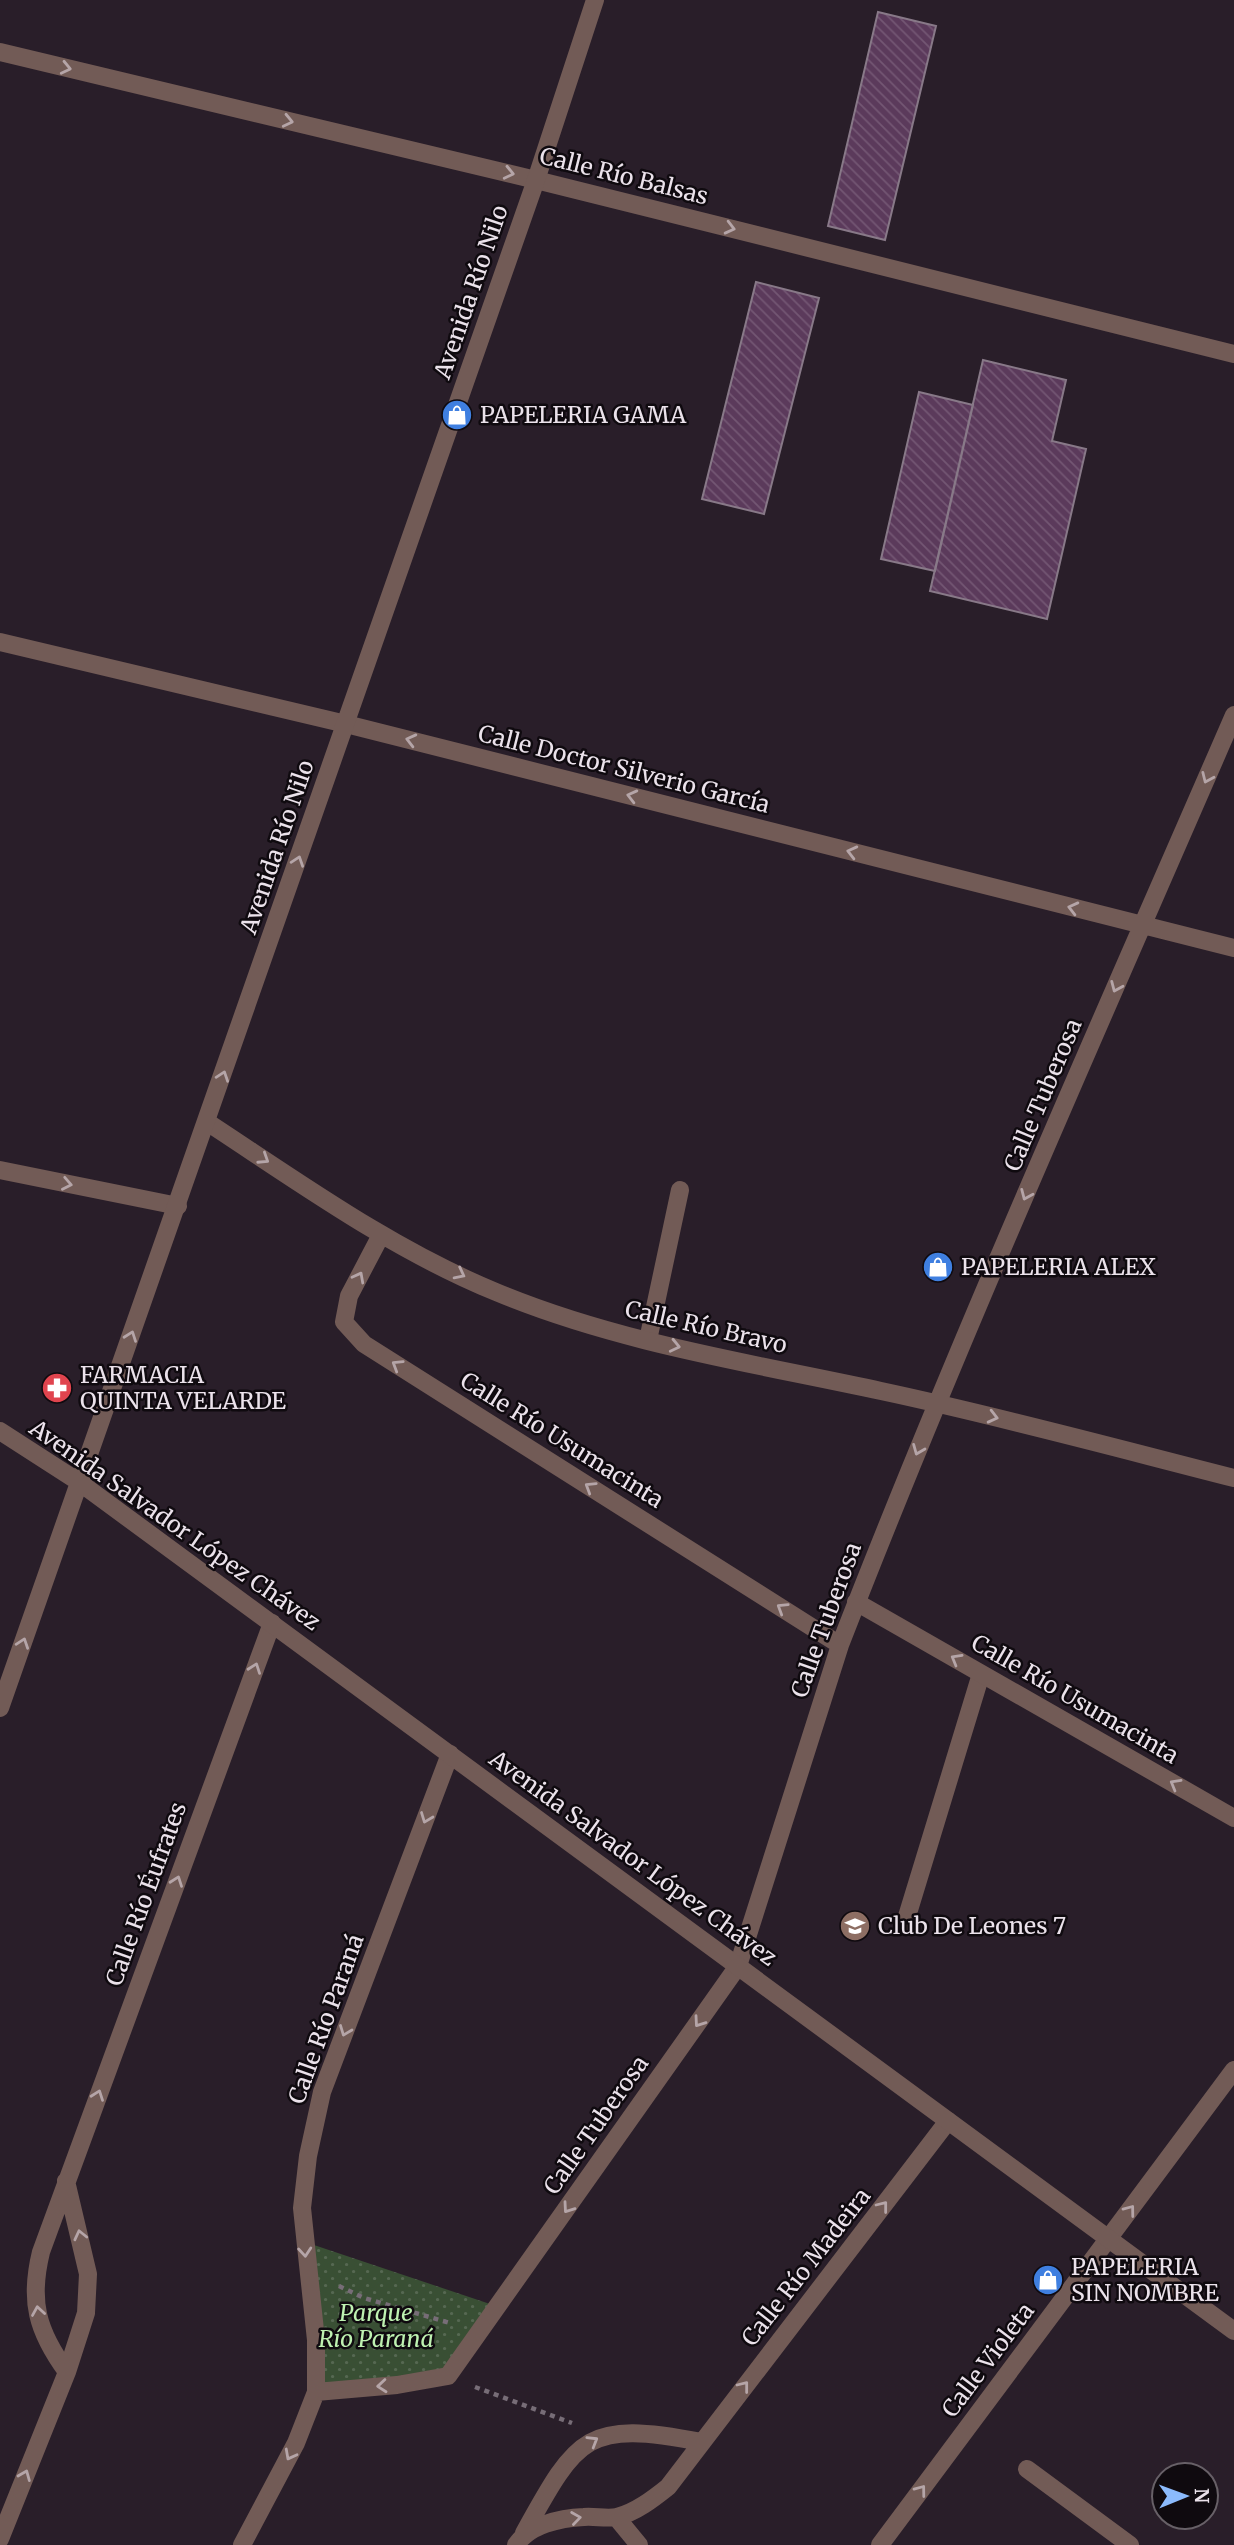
<svg xmlns="http://www.w3.org/2000/svg" width="1234" height="2545" viewBox="0 0 1234 2545" font-family="Merriweather,serif">
	<style>
		.green { fill: url(#green-dots) }
		.building { fill: url(#building-back-hatch); stroke: #887988; stroke-width: 2 }
		.lines { fill: none; stroke-linecap: round; stroke-linejoin: round }
		.path { stroke: #776d77; stroke-width: 4.5; stroke-dasharray: 5 5; stroke-linecap: butt }
		.service { stroke: #725b56; stroke-width: 18 }
		.minor { stroke: #725b56; stroke-width: 18 }
		.tertiary { stroke: #725b56; stroke-width: 18 }
		.oneway { stroke: #b5a5a8 }
		.labels { text-anchor: middle; stroke-width: 5; stroke-linejoin: round; paint-order: stroke }
		.street-label { font-size: 23px; fill: #ebe2eb; stroke: #0f0a0f }
		.poi-label { font-size: 23px; fill: #ebe2eb; stroke: #0f0a0f; text-anchor: start }
		.park-label { font-size: 23px; font-style: italic; fill: #bef1b1; stroke: #0f0a0f }
	</style>
	<defs>
		<pattern id="green-dots" width="8" height="8" patternUnits="userSpaceOnUse" patternTransform="scale(1.75)"><rect width="8" height="8" fill="#394f34"/><path d="M2 2h.1M6 6h.1" fill="none" stroke="#566852" stroke-width="1.8" stroke-linecap="round"/></pattern>
		<pattern id="building-back-hatch" width="6" height="6" patternUnits="userSpaceOnUse" patternTransform="scale(1.75)"><rect width="6" height="6" fill="#5b3a5b"/><path d="M-1 5l2 2M0 0l6 6M5-1l2 2" fill="none" stroke="#735673"/></pattern>
	</defs>
	<rect width="100%" height="100%" fill="#291e29"/>
	<path class="green" d="M308,2243l185,62 -48,70 -125,14z"/>
	<path class="building" d="M878,12l58,14 -51,214 -57,-14z
		M756,282l63,16 -55,216 -62,-15z
		M983,360l83,20 -14,61 34,8 -39,170 -117,-28z
		M919,392l54,13 -38,166 -54,-12z"/>
	<g class="lines">
		<path class="path" d="M339,2286l25,12 86,25
			M475,2387l97,36"/>
		<path class="service" d="M648,1340l32,-150
			M905,1923l76,-249"/>
		<path class="minor" d="M0,52l536,128 698,174
			M0,642l346,82 888,224
			M207,1122c93,61 186,128 289,170 122,51 256,71 385,99 118,25 235,57 353,87
			M0,1170l178,36
			M381,1235l-32,61 -5,26 20,22 476,301
			M856,1602l378,216
			M67,2372c-30,-41 -38,-71 -26,-120l231,-629
			M316,2392l81,-7 51,-9 290,-410 102,-321c122,-314 260,-621 394,-930
			M1027,2469l103,76
			M616,2517l23,28
			M524,2533c54,-98 63,-113 178,-91
			M0,2539l67,-167 19,-59 2,-39 -22,-93
			M242,2545l54,-102 20,-51v-52l-14,-132 6,-52 14,-64 128,-338
			M516,2545c13,-20 44,-27 68,-28 10,-1 23,2 33,0 19,-5 36,-18 51,-30l280,-366
			M880,2545l354,-475"/>
		<path class="tertiary" d="M0,1431l79,51 1155,849
			M0,1708l536,-1528 59,-180"/>
	</g>
	<defs><path id="oneway-chevron" d="M-2-3.5L2.5 0L-2 3.5" fill="none" stroke-width="1.6" stroke-linecap="round" stroke-linejoin="round" transform="scale(1.75)"/></defs>
	<g class="oneway">
		<use href="#oneway-chevron" transform="translate(66 68) rotate(13)"/>
		<use href="#oneway-chevron" transform="translate(288 121) rotate(13)"/>
		<use href="#oneway-chevron" transform="translate(509 173) rotate(13)"/>
		<use href="#oneway-chevron" transform="translate(730 228) rotate(14)"/>
		<use href="#oneway-chevron" transform="translate(411 740) rotate(-166)"/>
		<use href="#oneway-chevron" transform="translate(1207 778) rotate(114)"/>
		<use href="#oneway-chevron" transform="translate(632 796) rotate(-166)"/>
		<use href="#oneway-chevron" transform="translate(852 852) rotate(-166)"/>
		<use href="#oneway-chevron" transform="translate(298 861) rotate(-71)"/>
		<use href="#oneway-chevron" transform="translate(1073 908) rotate(-166)"/>
		<use href="#oneway-chevron" transform="translate(1116 987) rotate(113)"/>
		<use href="#oneway-chevron" transform="translate(223 1076) rotate(-71)"/>
		<use href="#oneway-chevron" transform="translate(264 1159) rotate(33)"/>
		<use href="#oneway-chevron" transform="translate(67 1184) rotate(11)"/>
		<use href="#oneway-chevron" transform="translate(1026 1195) rotate(113)"/>
		<use href="#oneway-chevron" transform="translate(460 1274) rotate(27)"/>
		<use href="#oneway-chevron" transform="translate(359 1277) rotate(-62)"/>
		<use href="#oneway-chevron" transform="translate(131 1336) rotate(-70)"/>
		<use href="#oneway-chevron" transform="translate(675 1346) rotate(13)"/>
		<use href="#oneway-chevron" transform="translate(397 1365) rotate(-148)"/>
		<use href="#oneway-chevron" transform="translate(993 1417) rotate(14)"/>
		<use href="#oneway-chevron" transform="translate(918 1450) rotate(112)"/>
		<use href="#oneway-chevron" transform="translate(590 1487) rotate(-148)"/>
		<use href="#oneway-chevron" transform="translate(782 1608) rotate(-148)"/>
		<use href="#oneway-chevron" transform="translate(23 1643) rotate(-71)"/>
		<use href="#oneway-chevron" transform="translate(956 1659) rotate(-150)"/>
		<use href="#oneway-chevron" transform="translate(255 1668) rotate(-70)"/>
		<use href="#oneway-chevron" transform="translate(1175 1784) rotate(-150)"/>
		<use href="#oneway-chevron" transform="translate(426 1818) rotate(111)"/>
		<use href="#oneway-chevron" transform="translate(177 1881) rotate(-70)"/>
		<use href="#oneway-chevron" transform="translate(699 2022) rotate(125)"/>
		<use href="#oneway-chevron" transform="translate(345 2031) rotate(111)"/>
		<use href="#oneway-chevron" transform="translate(98 2095) rotate(-70)"/>
		<use href="#oneway-chevron" transform="translate(883 2206) rotate(-52)"/>
		<use href="#oneway-chevron" transform="translate(568 2208) rotate(125)"/>
		<use href="#oneway-chevron" transform="translate(1130 2210) rotate(-53)"/>
		<use href="#oneway-chevron" transform="translate(80 2235) rotate(-103)"/>
		<use href="#oneway-chevron" transform="translate(305 2252) rotate(85)"/>
		<use href="#oneway-chevron" transform="translate(38 2311) rotate(-99)"/>
		<use href="#oneway-chevron" transform="translate(382 2386) rotate(175)"/>
		<use href="#oneway-chevron" transform="translate(744 2386) rotate(-52)"/>
		<use href="#oneway-chevron" transform="translate(593 2441) rotate(-31)"/>
		<use href="#oneway-chevron" transform="translate(290 2455) rotate(118)"/>
		<use href="#oneway-chevron" transform="translate(25 2475) rotate(-68)"/>
		<use href="#oneway-chevron" transform="translate(921 2490) rotate(-53)"/>
		<use href="#oneway-chevron" transform="translate(576 2518) rotate(-8)"/>
	</g>
	<defs>
		<g id="shop-disc" transform="scale(1.575)"><circle r="9.5" fill="#3f7fe0" stroke="#0f0a0f"/><path d="M-5-2.5h2.3a2.7 3.5 0 0 1 5.4 0H5L5.5 6h-11ZM-1.5-2.5h3a1.5 2.3 0 0 0-3 0Z" fill="#fff"/></g>
		<g id="pharmacy-disc" transform="scale(1.575)"><circle r="9.5" fill="#e0444e" stroke="#0f0a0f"/><path d="M-2-6h4v4h4v4h-4v4h-4v-4h-4v-4h4Z" fill="#fff"/></g>
		<g id="school-disc" transform="scale(1.575)"><circle r="9.5" fill="#8d6e63" stroke="#0f0a0f"/><path d="M0-5L7-2L0 1L-7-2ZM-4 1L0 2.5L4 1V4Q0 6-4 4Z" fill="#fff"/></g>
	</defs>
	<g fill-rule="evenodd">
		<use href="#shop-disc" x="457" y="415"/>
		<use href="#shop-disc" x="938" y="1267"/>
		<use href="#pharmacy-disc" x="57" y="1388"/>
		<use href="#school-disc" x="855" y="1926"/>
		<use href="#shop-disc" x="1048" y="2280"/>
	</g>
	<g class="labels">
		<g class="street-label">
			<text transform="translate(624 176) rotate(14)" y="8">Calle Río Balsas</text>
			<text transform="translate(471 292) rotate(-71)" y="8">Avenida Río Nilo</text>
			<text transform="translate(624 769) rotate(14)" y="8">Calle Doctor Silverio García</text>
			<text transform="translate(277 847) rotate(-71)" y="8">Avenida Río Nilo</text>
			<text transform="translate(1043 1095) rotate(-67)" y="8">Calle Tuberosa</text>
			<text transform="translate(706 1327) rotate(13)" y="8">Calle Río Bravo</text>
			<text transform="translate(562 1440) rotate(32)" y="8">Calle Río Usumacinta</text>
			<text transform="translate(175 1525) rotate(35)" y="8">Avenida Salvador López Chávez</text>
			<text transform="translate(826 1620) rotate(-70)" y="8">Calle Tuberosa</text>
			<text transform="translate(1075 1699) rotate(30)" y="8">Calle Río Usumacinta</text>
			<text transform="translate(633 1858) rotate(36)" y="8">Avenida Salvador López Chávez</text>
			<text transform="translate(146 1894) rotate(-70)" y="8">Calle Río Éufrates</text>
			<text transform="translate(326 2019) rotate(-70)" y="8">Calle Río Paraná</text>
			<text transform="translate(596 2125) rotate(-55)" y="8">Calle Tuberosa</text>
			<text transform="translate(806 2267) rotate(-52)" y="8">Calle Río Madeira</text>
			<text transform="translate(988 2360) rotate(-53)" y="8">Calle Violeta</text>
		</g>
		<g class="poi-label">
			<text x="480" y="423">PAPELERIA GAMA</text>
			<text x="961" y="1275">PAPELERIA ALEX</text>
			<text x="80" y="1383">FARMACIA<tspan x="80" dy="26">QUINTA VELARDE</tspan></text>
			<text x="878" y="1934">Club De Leones 7</text>
			<text x="1071" y="2275">PAPELERIA<tspan x="1071" dy="26">SIN NOMBRE</tspan></text>
		</g>
		<g class="park-label">
			<text x="376" y="2321">Parque<tspan x="376" dy="26">Río Paraná</tspan></text>
		</g>
	</g>
	<g transform="translate(1185 2496) rotate(89)"><circle r="33" fill="#0f0a0f" stroke="#676067" stroke-width="2"/>
	<path d="M0-5L12 26L0 18L-12 26Z" fill="#8bbafc"/>
	<text y="-10" font-size="19" font-weight="bold" text-anchor="middle" fill="#ebe2eb">N</text>
	</g>
</svg>
